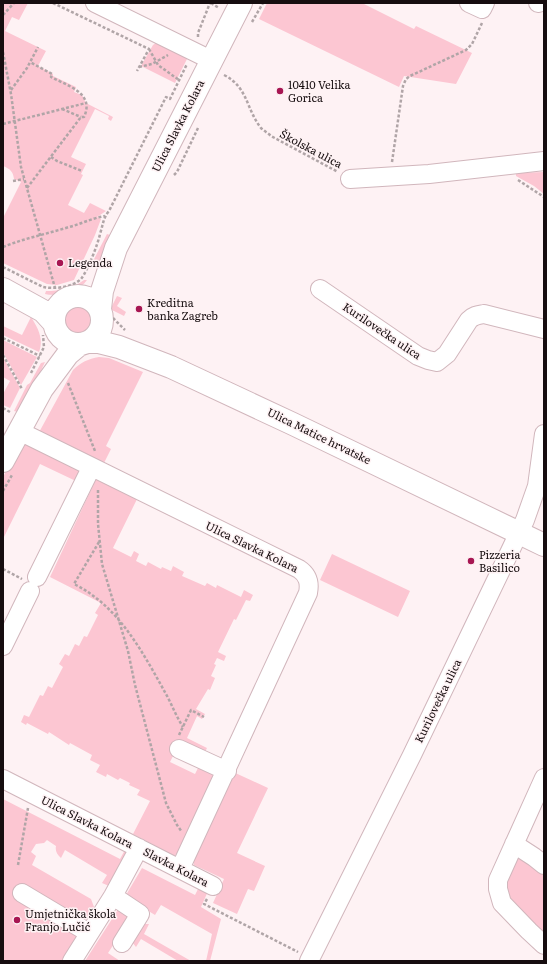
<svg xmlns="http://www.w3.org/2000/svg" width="547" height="964" viewBox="0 0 547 964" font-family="Literata,serif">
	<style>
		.green { fill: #fcc6d2 }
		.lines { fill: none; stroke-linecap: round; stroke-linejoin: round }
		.minor-casing { stroke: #d1b6bc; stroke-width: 20 }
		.major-casing { stroke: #d1b6bc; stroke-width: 24 }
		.path { stroke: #b0a5a7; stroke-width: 2.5; stroke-dasharray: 3 2; stroke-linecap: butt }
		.minor { stroke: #fff; stroke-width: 18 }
		.major { stroke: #fff; stroke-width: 22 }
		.poi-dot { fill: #a71652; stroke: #fef2f4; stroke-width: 1.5 }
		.labels { text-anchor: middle; stroke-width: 3; stroke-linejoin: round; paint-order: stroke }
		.poi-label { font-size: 11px; fill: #160d0f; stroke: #fef2f4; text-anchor: start }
		.street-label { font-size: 11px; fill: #160d0f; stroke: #fef2f4 }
	</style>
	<rect width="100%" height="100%" fill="#fef2f4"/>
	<path class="green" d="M3,3h25l-9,17 -7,-3 -7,14 41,20 -8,15 15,8v2l23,11 -2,5 8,3 4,8 27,14 -2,4 -3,-2 1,-3 -14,-7 -24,48 15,7 -5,10 2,1 -15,30 16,8 6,-10 16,8 -9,6 4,2 -6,16 -21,45 -17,5 -10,-1 -44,-21v-45l18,-36 -7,-3c-1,-8 -4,-10 -11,-13z
		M267,3h95l52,26 2,-3 56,27 -16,31 -52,-8 -5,11 -140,-68z
		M156,43l33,12 -14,28 -34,-17 12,-21z
		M544,172v22l-10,-8 -18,-10v-3z
		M107,234l6,2 -18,32 -5,-1z
		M84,280h3c-8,12 -29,17 -42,14l1,-3c14,0 26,-2 38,-11z
		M117,296l5,2 -5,8 9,6 -2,4 -12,-6v-4z
		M63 321a15 15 0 1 1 30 0a15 15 0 1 1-30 0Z
		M31,317c7,11 13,22 8,35l-36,-17v-9l19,9z
		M3,340l34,17 -16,28 -18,-33z
		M3,357l17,31 -10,20 -7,-3v-11l7,-13 -7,-4z
		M99,357l10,1 34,14 -37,74 5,3 -9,18 -65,-31 36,-66c8,-8 15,-11 26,-13z
		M45,362l-24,51 -7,-2 13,-26 3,-2 11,-20z
		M26,442l59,27 -7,13 -38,-18 -37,75v-62l18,-34z
		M98,475l41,20 -26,53 18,9 3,-6 5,3 -3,7 10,5 2,-4 13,7 1,-2 9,4 2,-5 11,6 -2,4 23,10 2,-3 9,5 1,-3 24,12 3,-7 9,5 -3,6 -4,-1 -10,20 -2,-1 -16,33 8,4 -2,5 -7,-3 -3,6 2,1 -5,11 4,2 -5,12 -2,-1 -12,20 9,5 -3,5 -5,-3 -10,22 20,10 -3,6 -24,-12 -10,20 25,12 5,-10 20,9 -35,74 -11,9 -41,-22 17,-33 -13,-6 3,-5 -11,-5 1,-2 -10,-5 -2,2 -11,-6 -1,3 -10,-5 4,-7 -10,-5 2,-5 -22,-12 -1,2 -20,-13 -1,2 -21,-11 -1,2 -5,-3 3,-7 5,2 11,-22 3,1 5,-10 4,2 11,-21 -4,-3 6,-10 4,2 6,-12 4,2 5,-10 3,1 11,-22 -3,-2 6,-10 -51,-26z
		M332,554l78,37 -12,26 -78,-37z
		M231,771l37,17 -31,65 28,13 -11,25 -6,-2 -11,25 -24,-11 11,-24 -30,-14v-13z
		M3,799l117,60 6,-11 2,2 -19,36 -7,-3 5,-8 -42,-25 -4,8c-4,-4 -6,-7 -5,-12l-9,-6 -3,3 -8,1 -5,8 5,4 -4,9 59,34 3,8 -32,54h-59z
		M520,855l24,17v67l-37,-38 -3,-28 5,-12z
		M142,868l53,27 5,-10 9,4 -8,18 20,12 -11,42h-4l6,-27 -51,-29 -6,10 -26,-16 -3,-4z
		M119,908l10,7v6l-21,32 12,8h-35z
		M142,924h7l-5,10 47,27h-13l-37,-22 -5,8 -4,-5z"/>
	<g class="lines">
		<g class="minor-casing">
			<path id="minor" d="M95,3l116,57
				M469,3l13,6 3,-6
				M538,3h1
				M350,179l79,-5 115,-13
				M320,289l98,67 10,4 9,2 10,-8 22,-34c5,-5 9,-5 15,-6l60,15
				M19,431l280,138c9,6 11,14 9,24l-128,276
				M37,577l54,-109
				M3,646l27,-55
				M179,749l48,22
				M544,778l-46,102v9l4,14 27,28 15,14
				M3,779l210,107
				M514,844l20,13 10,8
				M22,893l67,40
				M113,896l27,18 -18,29
				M72,961l41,-65 26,-48
				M309,961l103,-206 113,-235 12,-34 7,-52"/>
		</g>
		<g class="major-casing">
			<path id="major" d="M3,289l40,22 11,12
				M54 320a24 24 0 1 1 48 0a24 24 0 1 1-48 0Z
				M100,309l2,-18 14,-43 125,-245
				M89,342h10l20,5 52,20 122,57 251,121
				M3,461l39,-72 26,-35 12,-10"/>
		</g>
		<path class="path" d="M53,3l96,46 -12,22
			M211,3l8,5
			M3,15l11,-12
			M252,22l11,-19
			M198,37v-4l12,-30
			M149,49l9,16 21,15
			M3,52l8,42 10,73 34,121
			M139,67l13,-3 16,-9
			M224,75c24,12 22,34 37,53 3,3 7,5 10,8l67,36
			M11,90l16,-22 11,-21
			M62,109l19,8
			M3,124l83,-21
			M51,157l6,4 25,10
			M392,162l11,-76 3,-7 4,-3 56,-26 6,-6 10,-21
			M174,175l3,-3 21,-44
			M518,180l26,17
			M13,181l11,-2
			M27,188l54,-71h3c11,-24 -16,-31 -33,-40l1,-3 -22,-12
			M3,247c22,-9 44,-13 66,-20 12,-3 23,-9 36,-11
			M3,267l40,20c12,2 28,1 38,-8 6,-7 17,-35 19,-45 3,-9 3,-16 9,-23l57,-114 4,2 17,-35
			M113,318l12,12
			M3,338l37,18
			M3,355l19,34
			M31,373l13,-26 -1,-12
			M68,383l27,68
			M3,408l7,4
			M98,490v34l4,40 26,87 7,34 31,118 11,22 5,7
			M3,491l9,-16
			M99,542l-25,42c45,22 69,69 92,110 6,11 10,22 17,33
			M3,569l19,10
			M179,735l12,-25 13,7
			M18,865l10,-57
			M207,899l-3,5 94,48"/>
		<use href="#minor" class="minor"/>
		<use href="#major" class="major"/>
	</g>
	<g class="poi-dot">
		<circle cx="280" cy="91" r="4"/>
		<circle cx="60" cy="263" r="4"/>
		<circle cx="139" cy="309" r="4"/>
		<circle cx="471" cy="561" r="4"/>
		<circle cx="17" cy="920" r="4"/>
	</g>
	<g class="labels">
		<g class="poi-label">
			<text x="288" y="89">10410 Velika<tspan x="288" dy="13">Gorica</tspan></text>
			<text x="68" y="267">Legenda</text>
			<text x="147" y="307">Kreditna<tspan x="147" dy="13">banka Zagreb</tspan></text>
			<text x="479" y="559">Pizzeria<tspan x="479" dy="13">Basilico</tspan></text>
			<text x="25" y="918">Umjetnička škola<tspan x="25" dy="13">Franjo Lučić</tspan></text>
		</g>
		<g class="street-label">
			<text transform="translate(178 126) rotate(-63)" y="4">Ulica Slavka Kolara</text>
			<text transform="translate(311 149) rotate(28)" y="4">Školska ulica</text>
			<text transform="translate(382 331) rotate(34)" y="4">Kurilovečka ulica</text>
			<text transform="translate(319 436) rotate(26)" y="4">Ulica Matice hrvatske</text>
			<text transform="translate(252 547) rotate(26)" y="4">Ulica Slavka Kolara</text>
			<text transform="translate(438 701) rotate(-64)" y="4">Kurilovečka ulica</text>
			<text transform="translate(87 822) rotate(27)" y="4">Ulica Slavka Kolara</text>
			<text transform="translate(176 867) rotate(27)" y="4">Slavka Kolara</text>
		</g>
	</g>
	<rect width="547" height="964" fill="none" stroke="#160d0f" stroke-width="8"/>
</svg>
